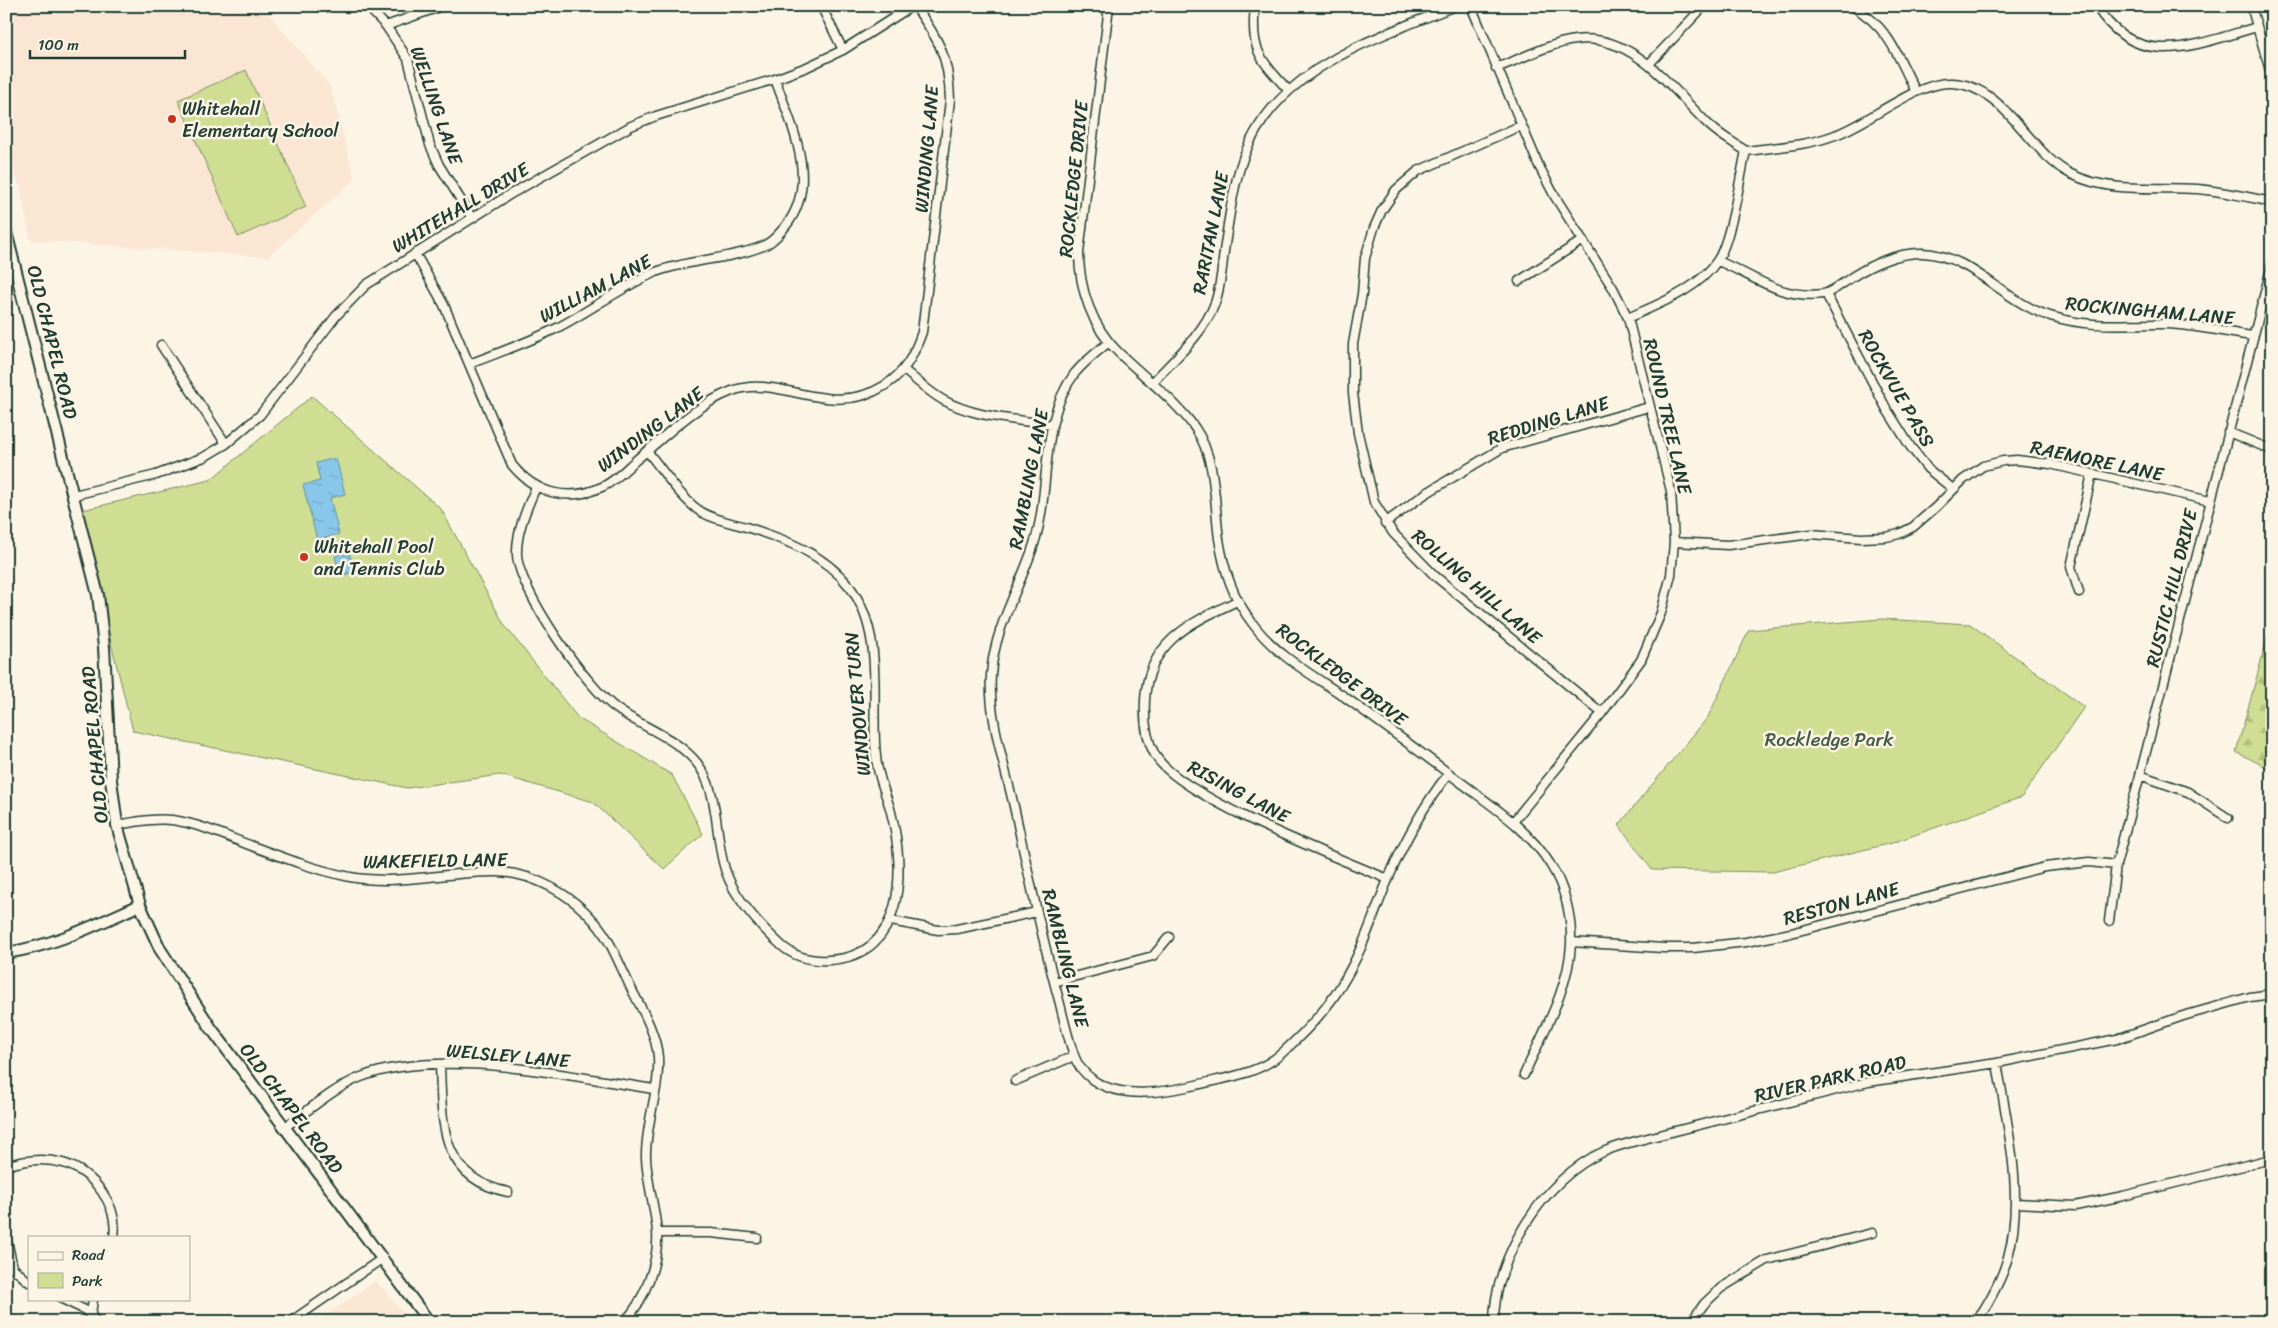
<svg xmlns="http://www.w3.org/2000/svg" width="2278" height="1328" viewBox="0 0 2278 1328" font-family="Sriracha,sans-serif">
	<style>
		.built { fill: #fbe6d4 }
		.forest { fill: url(#forest-firs); stroke: #778e63 }
		.green { fill: #cfde92; stroke: #778e63 }
		.water { fill: url(#water-ripples); stroke: #5f90a1 }
		.lines { fill: none; stroke-linecap: round; stroke-linejoin: round }
		.minor-casing { stroke: #1f3d34; stroke-width: 11 }
		.tertiary-casing { stroke: #1f3d34; stroke-width: 14 }
		.minor { stroke: #fcf5e5; stroke-width: 8 }
		.tertiary { stroke: #fcf5e5; stroke-width: 10 }
		.poi-dot { fill: #c8321e; stroke: #fcf5e5; stroke-width: 2 }
		.labels { text-anchor: middle; stroke-width: 5; stroke-linejoin: round; paint-order: stroke }
		.street-label { font-size: 19px; fill: #1f3d34; stroke: #fcf5e5 }
		.poi-label { font-size: 19px; fill: #1f3d34; stroke: #fcf5e5; text-anchor: start }
		.park-label { font-size: 19px; fill: #425d47; stroke: #fcf5e5 }
	</style>
	<defs>
		<pattern id="forest-firs" width="22" height="20" patternUnits="userSpaceOnUse" patternTransform="scale(1.25)"><rect width="22" height="20" fill="#cfde92"/><path d="M5 1l3.5 6h-7zM16 11l3.5 6h-7z" fill="#b1bf7e"/></pattern>
		<pattern id="water-ripples" width="26" height="14" patternUnits="userSpaceOnUse" patternTransform="scale(1.25)"><rect width="26" height="14" fill="#89c7ea"/><path d="M2 4q2-2 4 0t4 0M15 11q2-2 4 0t4 0" fill="none" stroke="#6fa3be"/></pattern>
	</defs>
	<rect width="100%" height="100%" fill="#fcf5e5"/>
	<filter id="ink" filterUnits="userSpaceOnUse"><feTurbulence type="fractalNoise" baseFrequency=".02" numOctaves="2"/><feDisplacementMap in="SourceGraphic" scale="10" xChannelSelector="R" yChannelSelector="G"/><feConvolveMatrix kernelMatrix="1 2 1 2 8 2 1 2 1" color-interpolation-filters="sRGB"/></filter>
	<g filter="url(#ink)">
		<path class="built" d="M6,6h256l68,80 25,93 -87,78 -238,-17 -9,-51 -15,-38z
			M376,1281l35,41h-96z"/>
		<path class="forest" d="M2272,621v149l-36,-18z"/>
		<path class="green" d="M246,70l60,137 -68,30 -60,-137z
			M312,396l129,113 64,117 73,92 94,57 31,59 -39,35 -71,-67 -93,-27 -93,13 -274,-57 -55,-220 132,-31z
			M1881,619l89,5 114,83 -62,90 -130,46 -119,29 -121,-2 -33,-45 89,-108 41,-87z"/>
		<path class="water" d="M336,458l9,36 -15,4 9,36 -22,6 -14,-55 17,-4 -4,-18z
			M349,552l5,20 -14,4 -5,-20z"/>
		<g class="lines">
			<g class="minor-casing">
				<path id="minor" d="M367,6l19,20 22,33 22,86 9,20 33,53
					M821,6l22,44
					M1109,6l-30,247c0,35 13,74 39,99 26,25 56,47 77,76 22,32 19,74 24,111 5,32 14,59 34,85 23,31 58,50 89,71 40,29 81,59 121,89 32,24 66,46 87,80 15,23 22,53 21,80 -2,45 -29,90 -47,131
					M1255,6c-5,45 5,53 34,85
					M1471,6l68,160 15,29 59,93 15,30 43,173 3,51 -3,33 -10,38 -20,47 -39,53 -89,109
					M1852,6c38,22 45,49 64,86
					M2096,6c42,67 100,38 161,21
					M2251,6l21,71
					M386,26l56,-20
					M1649,64l55,-58
					M1496,68c25,-9 52,-24 79,-28 58,-8 97,49 133,84 11,11 25,18 38,27 29,-4 61,-5 89,-16 34,-12 81,-53 116,-52 54,1 78,71 120,91 41,20 83,12 126,15 25,2 50,8 75,13
					M1520,126l-102,45 -22,19 -14,20 -8,18 -9,30 -3,36 -9,50v49l5,40 16,69 19,31 42,43 167,137
					M415,253l29,52 68,160c24,29 57,38 92,21 12,-6 22,-17 32,-26 30,-24 59,-55 96,-69 47,-18 97,29 152,-5 21,-13 30,-31 38,-54l28,-232c-1,-43 -11,-60 -35,-94
					M1718,261c37,15 61,38 105,33 9,-1 21,-12 29,-17 20,-13 47,-25 71,-24 49,2 82,50 127,63 44,13 73,7 116,8 29,1 58,8 86,12
					M1519,281l64,-41
					M1826,294l60,114 24,38 18,23 25,20
					M1628,318c30,-14 70,-28 89,-57 14,-20 23,-84 29,-110
					M1109,342c-12,10 -24,19 -34,31 -37,49 -23,116 -41,171 -14,44 -40,84 -43,131 -3,43 15,94 24,136 14,65 27,129 45,193 4,17 8,34 14,51 3,10 11,19 19,25 29,20 71,12 103,5 29,-7 63,-11 86,-32 21,-19 45,-43 60,-69 20,-32 31,-68 45,-102 16,-39 36,-76 62,-109
					M161,345l65,99
					M469,364c29,-11 60,-22 88,-36 33,-17 64,-41 99,-56 34,-13 73,-12 107,-26 10,-4 18,-14 25,-23 31,-43 3,-99 -13,-144
					M904,370c12,10 25,22 39,30 33,18 73,19 108,25
					M1152,383c23,-25 51,-48 63,-80 6,-17 7,-35 9,-52 10,-64 14,-115 66,-161 46,-41 109,-61 165,-84
					M2228,432l44,18
					M536,487c-9,21 -20,45 -19,68 2,36 70,133 100,154 25,18 60,29 80,54 21,26 18,67 26,99 7,31 35,62 58,83 13,12 31,16 48,15 78,-4 76,-92 62,-148 -5,-19 -14,-36 -15,-56 -6,-55 10,-120 -26,-169 -26,-33 -65,-48 -104,-60 -14,-4 -30,-7 -43,-14 -20,-11 -41,-44 -56,-62
					M74,495l82,-20 48,-18 22,-13 34,-29 76,-99 30,-31 143,-90 122,-69 25,-10 119,-37 32,-12 36,-17 69,-44
					M1385,523l40,-29 77,-46 147,-41
					M1674,542l54,3 83,-11 50,4 25,-1 13,-3 14,-7 23,-20 27,-27 20,-14 20,-5 14,-1 33,4 160,37
					M2079,592l-8,-25 21,-93
					M1237,601c-46,22 -89,40 -92,99 -1,18 1,39 10,55 24,42 185,104 233,124
					M2140,775l48,17 40,26
					M117,825c18,-3 37,-7 55,-5 28,4 53,16 80,26 32,12 64,24 98,31 48,9 99,-6 148,-5 36,1 74,23 97,50 17,19 26,47 38,70 10,19 23,42 25,65 2,34 -13,67 -12,101 1,25 9,49 11,74 2,29 -12,69 -33,90
					M891,921l47,9 19,-1 80,-17
					M2109,921l7,-56 24,-90 132,-510
					M1571,942l92,6h30l53,-6 45,-9 254,-66 44,-5 27,3
					M1054,982l99,-26 16,-19
					M440,1064c2,58 -1,114 68,128
					M1015,1081l59,-25
					M285,1127c24,-17 49,-39 76,-50 80,-31 210,0 293,12
					M6,1166c18,-6 39,-8 57,-3 30,9 56,42 51,74
					M2016,1203l59,3 48,-10 144,-36
					M657,1233h54l46,5
					M6,1236l7,32 16,14
					M62,1299l23,11 12,12
					M91,1315l2,-16
					M290,1322l93,-64
					M1494,1322c0,-64 50,-144 109,-170 11,-5 22,-8 33,-11l232,-59 129,-19 120,-24 66,-23 67,-19 22,-3
					M1691,1322l13,-18 17,-16 46,-28 105,-27
					M1976,1322c13,-20 26,-42 32,-65 17,-63 -1,-132 -11,-194"/>
			</g>
			<g class="tertiary-casing">
				<path id="tertiary" d="M6,232l92,363 6,52 7,133 6,45 23,80 20,44 51,79 218,294
					M6,953c48,-7 91,-29 134,-48"/>
			</g>
			<use href="#minor" class="minor"/>
			<use href="#tertiary" class="tertiary"/>
		</g>
	</g>
	<g class="poi-dot">
		<circle cx="172" cy="119" r="5"/>
		<circle cx="304" cy="557" r="5"/>
	</g>
	<g class="labels">
		<g class="street-label">
			<text transform="translate(437 105) rotate(71)" y="7">WELLING LANE</text>
			<text transform="translate(926 149) rotate(-85)" y="7">WINDING LANE</text>
			<text transform="translate(1073 179) rotate(-84)" y="7">ROCKLEDGE DRIVE</text>
			<text transform="translate(460 207) rotate(-31)" y="7">WHITEHALL DRIVE</text>
			<text transform="translate(1210 233) rotate(-79)" y="7">RARITAN LANE</text>
			<text transform="translate(595 288) rotate(-28)" y="7">WILLIAM LANE</text>
			<text transform="translate(2150 310) rotate(5)" y="7">ROCKINGHAM LANE</text>
			<text transform="translate(53 342) rotate(76)" y="7">OLD CHAPEL ROAD</text>
			<text transform="translate(1897 388) rotate(60)" y="7">ROCKVUE PASS</text>
			<text transform="translate(1668 416) rotate(77)" y="7">ROUND TREE LANE</text>
			<text transform="translate(1548 420) rotate(-17)" y="7">REDDING LANE</text>
			<text transform="translate(650 429) rotate(-37)" y="7">WINDING LANE</text>
			<text transform="translate(2097 460) rotate(12)" y="7">RAEMORE LANE</text>
			<text transform="translate(1028 479) rotate(-79)" y="7">RAMBLING LANE</text>
			<text transform="translate(1477 586) rotate(41)" y="7">ROLLING HILL LANE</text>
			<text transform="translate(2171 588) rotate(-76)" y="7">RUSTIC HILL DRIVE</text>
			<text transform="translate(1342 674) rotate(37)" y="7">ROCKLEDGE DRIVE</text>
			<text transform="translate(857 704) rotate(-95)" y="7">WINDOVER TURN</text>
			<text transform="translate(94 745) rotate(-95)" y="7">OLD CHAPEL ROAD</text>
			<text transform="translate(1239 791) rotate(28)" y="7">RISING LANE</text>
			<text transform="translate(435 860) rotate(-1)" y="7">WAKEFIELD LANE</text>
			<text transform="translate(1841 903) rotate(-15)" y="7">RESTON LANE</text>
			<text transform="translate(1066 958) rotate(76)" y="7">RAMBLING LANE</text>
			<text transform="translate(508 1055) rotate(5)" y="7">WELSLEY LANE</text>
			<text transform="translate(1830 1078) rotate(-13)" y="7">RIVER PARK ROAD</text>
			<text transform="translate(292 1108) rotate(53)" y="7">OLD CHAPEL ROAD</text>
		</g>
		<g class="poi-label">
			<text x="182" y="115">Whitehall<tspan x="182" dy="22">Elementary School</tspan></text>
			<text x="314" y="553">Whitehall Pool<tspan x="314" dy="22">and Tennis Club</tspan></text>
		</g>
		<g class="park-label">
			<text x="1829" y="746">Rockledge Park</text>
		</g>
	</g>
	<rect width="2278" height="1328" fill="none" stroke="#fcf5e5" stroke-width="25"/>
	<rect x="12" y="12" width="2253" height="1303" fill="none" stroke="#1f3d34" stroke-width="2" filter="url(#ink)"/>
	<rect x="28" y="1236" width="162" height="65" fill="#fcf5e5" stroke="#a4ab9e"/>
	<rect x="38" y="1252" width="25" height="8" fill="#fcf5e5" stroke="#a4ab9e"/>
	<text x="72" y="1260" font-size="15" fill="#1f3d34">Road</text>
	<rect x="38" y="1273" width="25" height="15" fill="#cfde92" stroke="#a4ab9e"/>
	<text x="72" y="1286" font-size="15" fill="#1f3d34">Park</text>
	<path d="M30 50v8h155v-8" fill="none" stroke="#1f3d34" stroke-width="2.5"/>
	<text x="38" y="50" font-size="15" fill="#1f3d34" stroke="#fcf5e5" stroke-width="4" paint-order="stroke">100 m</text>
</svg>
